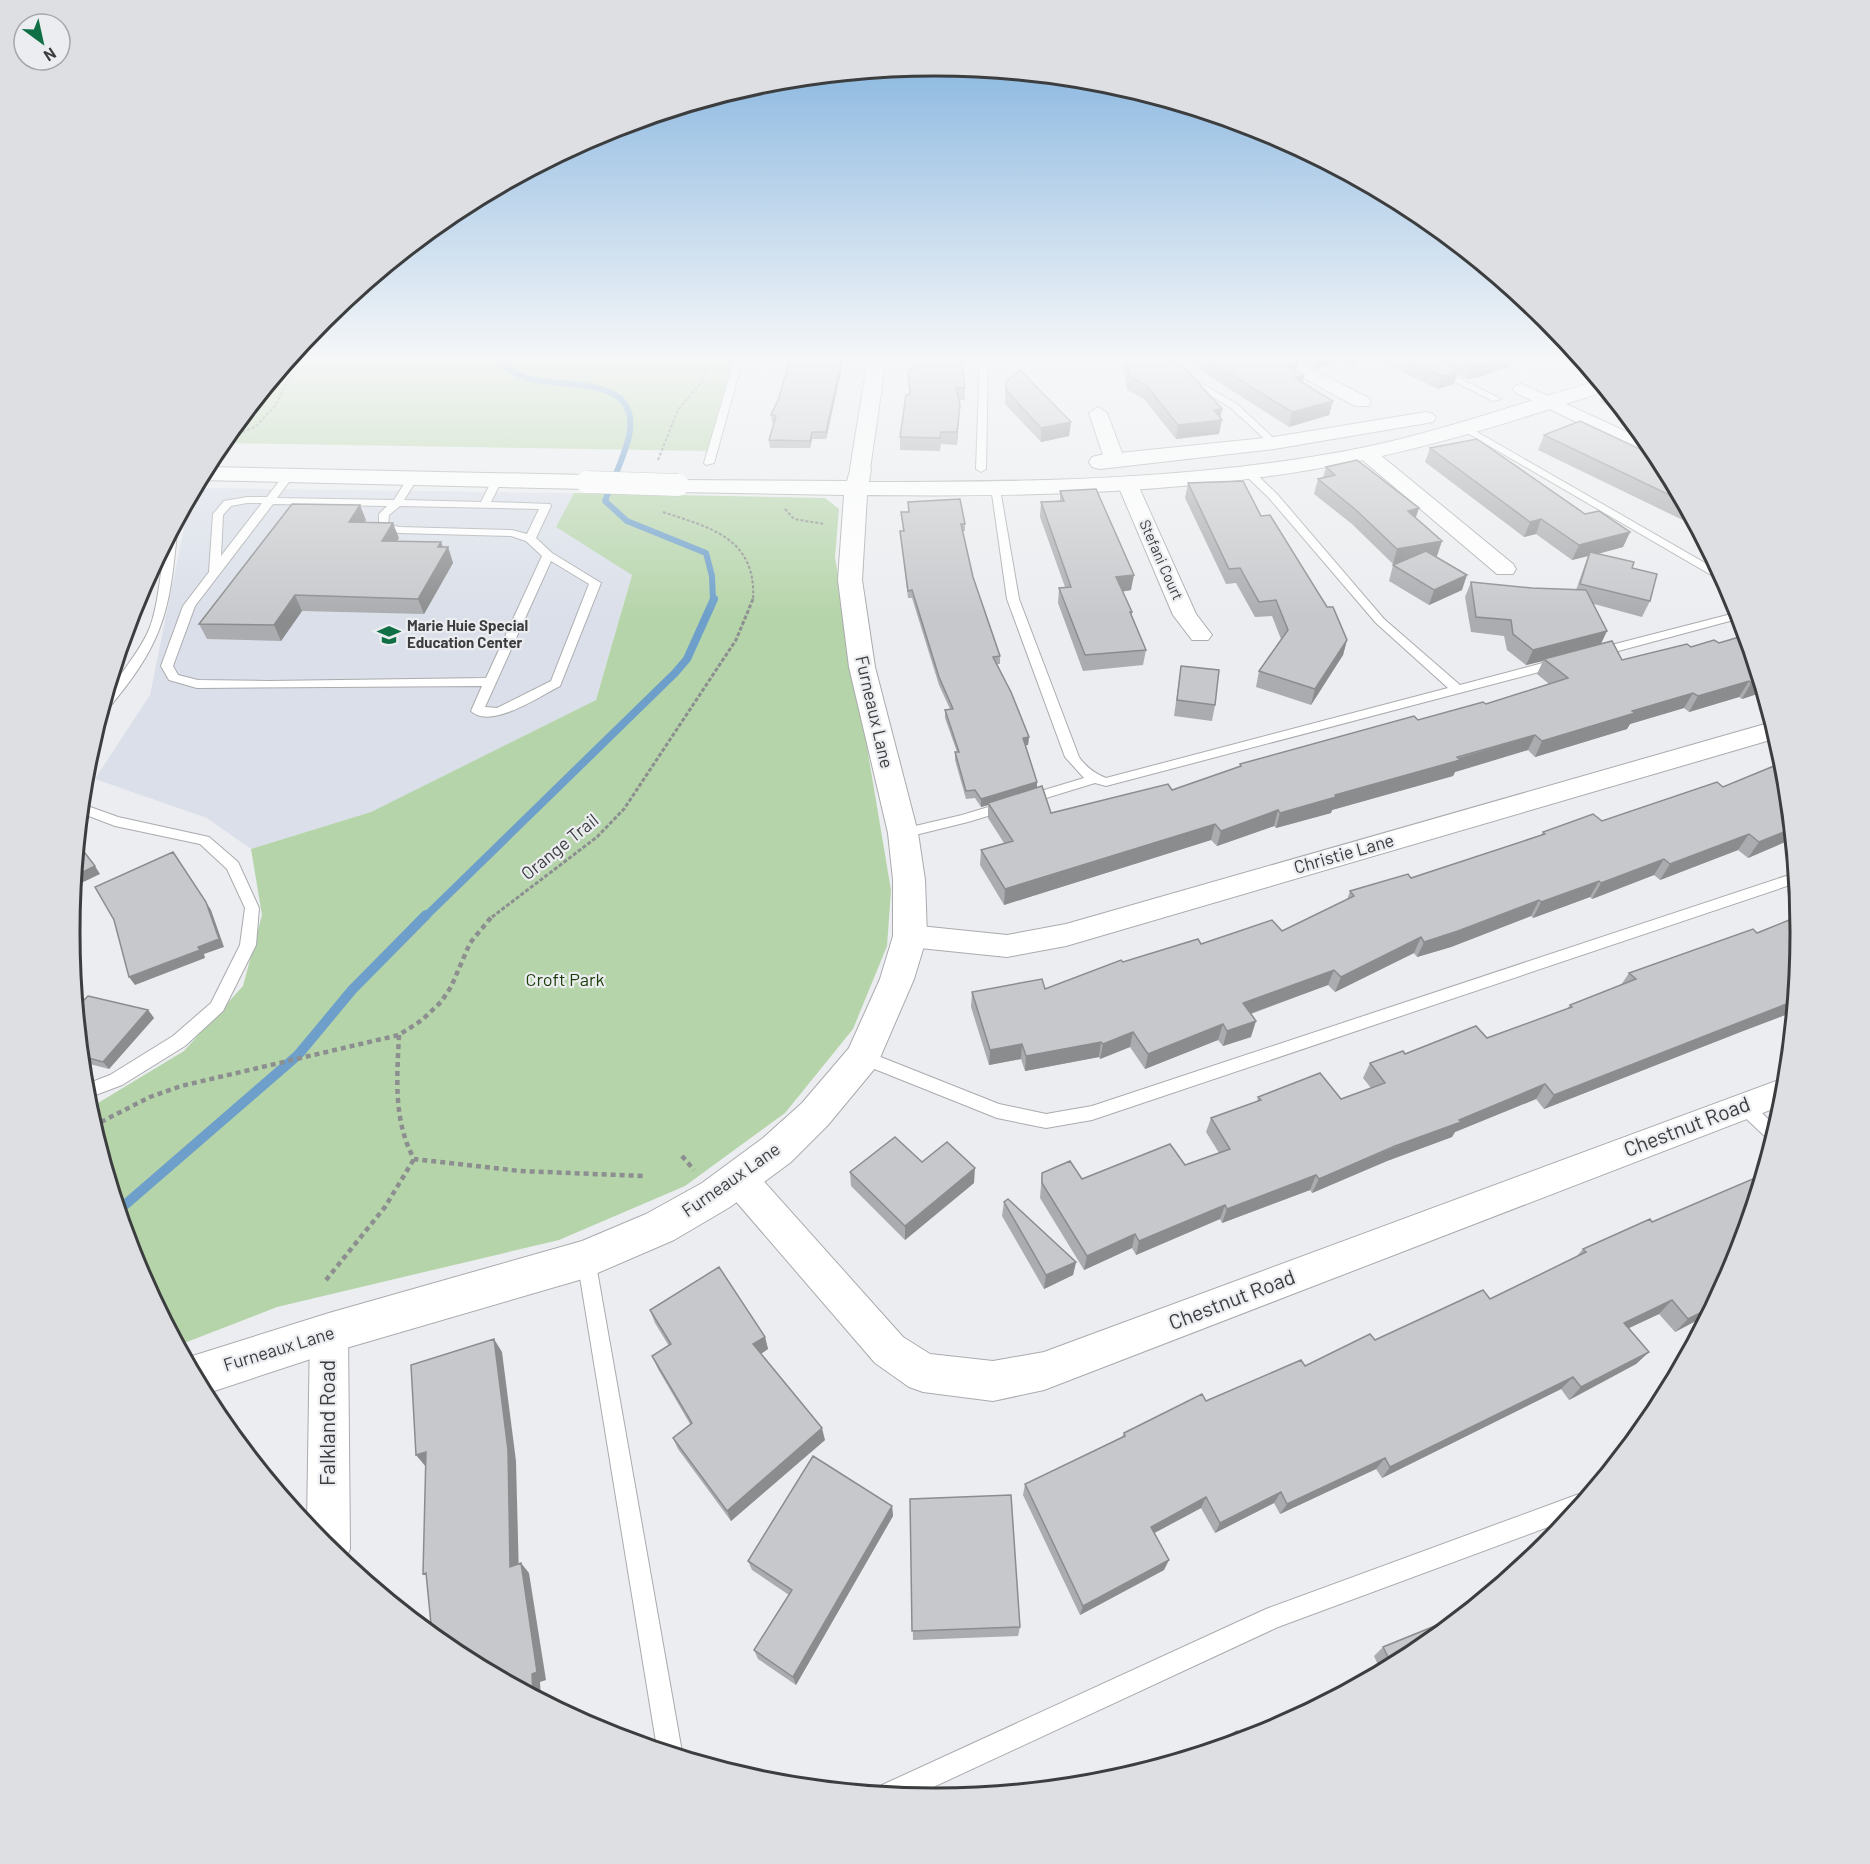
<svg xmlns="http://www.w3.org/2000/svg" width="1870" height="1864" viewBox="0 0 1870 1864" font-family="Barlow,sans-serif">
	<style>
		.built { fill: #dadfe9 }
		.green { fill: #b5d4a9 }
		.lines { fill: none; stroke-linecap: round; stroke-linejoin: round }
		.stream-far2 { stroke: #6d9fca; stroke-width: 6 }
		.stream-far1 { stroke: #6d9fca; stroke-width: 8 }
		.stream { stroke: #6d9fca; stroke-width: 10 }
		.lane-casing { stroke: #aaabae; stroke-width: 2 }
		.street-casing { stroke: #aaabae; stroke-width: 2 }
		.secondary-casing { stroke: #aaabae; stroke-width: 2 }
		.path-far2 { stroke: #8c8e90; stroke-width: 2; stroke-dasharray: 3 2; stroke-linecap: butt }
		.path-far1 { stroke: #8c8e90; stroke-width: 3; stroke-dasharray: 4 2; stroke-linecap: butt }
		.path { stroke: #8c8e90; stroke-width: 4.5; stroke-dasharray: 5 4; stroke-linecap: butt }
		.lane { fill: #fff; fill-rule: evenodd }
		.street { fill: #fff; fill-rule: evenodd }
		.secondary { fill: #fff; fill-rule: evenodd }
		.secondary-bridge-casing { stroke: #aaabae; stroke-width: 23; stroke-linecap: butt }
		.secondary-bridge { stroke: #fff; stroke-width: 22 }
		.wall { fill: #aaacaf }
		.shaded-wall { fill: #8b8c8e }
		.building { fill: #c6c8cb; stroke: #8b8c8e; stroke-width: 1.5 }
		.labels { text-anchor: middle; stroke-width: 4.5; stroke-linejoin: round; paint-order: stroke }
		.far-street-label { font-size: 15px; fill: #3c3d3e; stroke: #ebedf0 }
		.far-poi-label { font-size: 15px; font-weight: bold; fill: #3c3d3e; stroke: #ebedf0; text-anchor: start }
		.street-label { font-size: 18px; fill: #3c3d3e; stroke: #ebedf0 }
		.park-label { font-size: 18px; fill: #1b3e06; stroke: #ebedf0 }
		.near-street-label { font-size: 21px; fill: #3c3d3e; stroke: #ebedf0 }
		.rim { fill: none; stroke: #3c3d3e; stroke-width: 3 }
	</style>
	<rect width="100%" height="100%" fill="#ebedf0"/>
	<path class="built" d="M195,488l379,5 -17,34 75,47 -36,126 -225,112 -120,37 -44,-31 -112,-39 55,-84 40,-197z"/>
	<path class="green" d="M291,358h446l-30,93 -486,-8z
		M574,493l251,5 14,11 -4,48 56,333 -4,56 -34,83 -68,84 -100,73 -126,54 -282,67 -98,38 -44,-82 -47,-154 96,-58 59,-65 19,-71 -11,-66 120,-37 225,-112 36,-125 -76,-48z"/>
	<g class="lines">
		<path class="stream-far2" d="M495,358c9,9 18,16 31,20 38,11 116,-4 103,58 -5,22 -16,43 -24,65l22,20 79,32 6,23 1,25"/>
		<path class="stream-far1" d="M425,917l250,-244 12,-14 27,-60"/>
		<path class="stream" d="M119,1210l179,-155 54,-65 74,-75"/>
		<g class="lane-casing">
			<path id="lane" d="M735,358h8l-29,105 -8,2 -2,-2z
				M980,358h8l-2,111 -5,3 -5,-3z
				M1148,358h10l79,46 42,39 -8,2 -40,-37z
				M1408,358h11l82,41 -8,2z
				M1465,425l254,146 5,9 -6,-1 -256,-149 -2,-2z
				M1243,469h8l26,25 107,125 76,66 98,-26 6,4 -2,3 -456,120 -11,-3 -127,39 -65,16 -5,-2 -2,-3 2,-3 64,-15 122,-37 -19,-21 -58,-158 -16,-112 9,2 19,110 60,158c7,10 15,16 27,21l342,-90 -72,-65 -107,-125 -26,-25z
				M290,471l5,3 -18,24 117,2 15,-24 4,-1 5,3 -14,22 77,2 11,-22 5,-3 5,3 -11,22 59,2 1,2 -15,32 16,15 49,30 -41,103c-20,10 -69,44 -89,25l11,-25 -285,2 -28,-8 -8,-14 22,-60 26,-34 4,-58 11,-13 23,-4h20l19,-25zM247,503h15l-41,53 2,-41 8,-9zM273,504l114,2 -8,8v14l20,5 112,3 15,5 16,15 -56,122 -217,3 -71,-1 -20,-5 -5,-9 22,-60zM400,506l139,3 -12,25 -15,-4 -113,-3 -11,-3 1,-9zM551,561l38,23 -38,97 -54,27 -12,-1z
				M174,528l3,3c-7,83 -15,114 -70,179l-5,1c8,-30 36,-53 48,-84 12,-32 8,-69 24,-99z
				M1739,612l2,6 -145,39 -6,-4 2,-3z
				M82,804l36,13 91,20 29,25 21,46 -3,37 -33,66 -38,35 -63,39 -37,14 -1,-14 26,-10 63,-39 38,-33 29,-58 5,-37 -18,-39 -27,-25 -85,-18 -34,-13z
				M1795,873l1,10 -704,237 -46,8 -49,-10 -140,-56 -2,-5 2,-5 6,-2 136,54 47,10 46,-8z
				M1744,1099l6,2 26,26 -4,16 -34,-32 -2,-5 2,-5z
				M586,1250l7,3 2,6 87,493 -1,3 -24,-7 -80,-489 2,-6z
				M1579,1494l7,3 -19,23 -289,107 -364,169 -35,-3 3,-8 384,-176z"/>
		</g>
		<g class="street-casing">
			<path id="street" d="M868,358h18l-16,111 -3,4h-14l-3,-4z
				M1267,358h22l80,40 2,4 -2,4h-14z
				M1522,384l125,57 12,17 -10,-1 -133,-64 -3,-4 3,-4z
				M1098,407l9,6 18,48 -3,4 -7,2 -10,-6 -16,-48z
				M1366,447l7,2 140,115 3,5 -3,5h-16l-138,-117 -3,-4z
				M1127,477l7,2 3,4 59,131 16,21 -4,5h-16l-19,-25 -56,-132 3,-4z
				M1772,722l5,16 -711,208 -59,11 -97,-10 -11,-3 -4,-8 4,-8 11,-3 97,10 59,-11z
				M1787,1077l-4,28 -739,285 -51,11 -70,-9 -14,-5 -34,-24 -149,-173 -5,-11 5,-11 13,-5 13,5 151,169 27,17 63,7 51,-9z
				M329,1314l14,6 5,13 2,216 -6,13 -22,-18 -15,-19 3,-192 5,-13z"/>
		</g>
		<g class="secondary-casing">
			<path id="secondary" d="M1598,381l8,10c-85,28 -170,55 -258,72 -158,31 -322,34 -481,32l-5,85 13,87 43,166 7,47 2,56 -13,43 -38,88 -48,58 -37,37 -61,45 -56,33 -88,38 -257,75 -124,41 -19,-36 143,-45 253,-72 64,-27 56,-31 61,-45 39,-35 47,-55 31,-69 13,-43v-56l-5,-47 -39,-166 -11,-87 6,-85 -166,-3 -8,-2 -3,-5 3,-5 177,1 5,-17h16l3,5 -2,13h3c164,0 332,-2 494,-35 79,-17 154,-44 232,-66z
				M1426,412l7,2 3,4 -3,4 -159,27 -174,20 -8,-2 -3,-5 3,-5 8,-2 174,-18z
				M206,467l381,8 8,2 3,5 -3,5 -8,2 -388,-9z"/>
		</g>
		<path class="path-far2" d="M224,440l31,-13 20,-21 16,-31 27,-17
			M658,460l20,-50 25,-30 8,-22
			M785,509l9,10 30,5
			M663,512c48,16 94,26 90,89"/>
		<path class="path-far1" d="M492,917l105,-80 27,-28 112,-169 17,-41"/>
		<path class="path" d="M399,1035c-2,43 -6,85 15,124l106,12 124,5
			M93,1126l57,-29 31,-11 218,-51 23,-15 19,-18 10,-15 19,-44 23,-28
			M682,1156l12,14
			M326,1280l59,-73 29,-48"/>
		<use href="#lane" class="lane"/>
		<use href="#street" class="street"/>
		<use href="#secondary" class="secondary"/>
		<g class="secondary-bridge-casing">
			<path id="secondary-bridge" d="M587,482l91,3"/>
		</g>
		<use href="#secondary-bridge" class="secondary-bridge"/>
	</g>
	<path class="wall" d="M844,358l-18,81h-14l-2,9h-40l-1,-8 5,-17 -2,-1 -1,-7z
		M1124,358h44l52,60 -1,16 -43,5 -32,-40 -17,-9 -4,-26z
		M1189,358h101l8,4 -2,9 8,4 -1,8 30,18 -4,14 -40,12 -97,-62v-5z
		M1294,358h66l-5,9 -14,-6 -25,8z
		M1373,358h139l-3,9 -30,10 -12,2 -10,-5 -3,10 -16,5z
		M908,370l57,18v12h-6v18l-2,27 -16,-1 -1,7 -40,-1v-13l9,-43z
		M1006,381l65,41 -2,14 -28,6 -36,-38z
		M1605,390l19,23 -24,-11z
		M1544,435l115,23 36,68 -157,-76z
		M1430,448l155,66 45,18 -7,15 -25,7 34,14 18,33 -8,16 -48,-13 7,40 21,16 69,-13 28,-4 27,-8 17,57 -21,7 -3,-2 -50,15 -5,-4 -54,16 -3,5 -92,28 -7,-7 -73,22 -2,4 -121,34 -1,3 -55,15 -2,-2 -57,20 -6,-6 -207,65 -24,-40 1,-15 23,-7 -16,-25v-13l-7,2 -6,-9 -9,1 -11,-39v-8h2l-12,-34v-8l5,-1 -11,-24 -27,-87h-4l-8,-67h3l-2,-19h7v-10l57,22v7h-2l10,46 27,79v8h-3l32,73 -1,8h-3l12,37v6l14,25 121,-23 67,-23 1,-3 246,-60 63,-20 -12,-10 6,-13 -17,4 -19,-15 -3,-14 -33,-4 -6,-35 6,-15 61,6 44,2 8,-23 4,-11 -16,4 -36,-26 -12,3 -99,-75z
		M1326,467l90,51 21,38h-2l27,34 -33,15 -40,-24 4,-16 6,-2 -6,1 -41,-40 -38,-30 4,-15 5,-1z
		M1188,483l73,33 86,124 -4,15 -32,50 -55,-18 3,-16 22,-32 -9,-23 -17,1 -19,-34 -10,1 -41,-86z
		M1060,491l71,99 -8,1 9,21v4l14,34 -3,15 -60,6 -25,-68 1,-15 6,-1 -25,-70 1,-15 19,-1z
		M366,520l-1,2 34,16 -2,3 51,6 5,16 -29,51 -122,-3 -21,30 -74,-2 -8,-15z
		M1181,666l34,39 -3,16 -38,-5z
		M1785,765l7,74 -44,19 -10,-8 -78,30 -6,-5 -62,24 -2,-2 -57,21 -2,-2 -80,31 -34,10 -3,-4 -79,39 -7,-7 -77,29v23l-28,9 -5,-6 -73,29 -15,-22 -30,12 -1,-2 -74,14 -4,-12 -32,6 -18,-58 1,-15 73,-3 78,-27 78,-18 81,-13 65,-31 3,-9 61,-13 130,-43 2,-3 59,-11 121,-34z
		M1801,932l-8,80 -50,19 -199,78 -8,-10 -81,33 -3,5 -65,24 -75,32 -2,-3 -88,33 -2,-4 -84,36 -4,-7 -48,22 -44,-72 2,-25 40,6 103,-14 34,-12 -13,-21 5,-14 46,-16 1,-5 83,2 30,-11 -8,-10 7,-15 35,-9 82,-16 80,-29 3,-4 51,-20 8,-12 128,-40z
		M76,1008l72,2 6,8 -45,51 -27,-7z
		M922,1162l52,21 -69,57 -54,-54 -1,-14z
		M1004,1202l72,60 -3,13 -29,14 -42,-73z
		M1583,1249l124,66 -32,17 -16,-18 -30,14 20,24 -13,12 -67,36 -8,-11 -179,89 -6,-9 -96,45 -6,-11 -59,30 -14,-25 -47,25 10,37 -84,45 -57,-120 2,-11 97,-47 2,-4 82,-32 284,-102 86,-42z
		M650,1310l115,27 3,12 -7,5 64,86 -94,81 -53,-72 -5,-11 17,-14 -32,-55 -6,-13 17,-10 -14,-23z
		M910,1499l110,128 -2,9 -105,4z
		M892,1506l1,10 -97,169 -38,-26 -4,-9 35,-55 -37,-25 -4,-9z
		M1383,1647l33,5 -37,15 -5,-11z"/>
	<path class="shaded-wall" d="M842,358h2l-18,81v-7z
		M1318,358h24l-1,3 -25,8z
		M1357,358h3l-5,9z
		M1500,358h12l-3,9 -30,10 -12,2 4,-14z
		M1298,362l-3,14 -9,-10z
		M1458,370l-4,14 -16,5 4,-13z
		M1304,375l-3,14 -6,-11z
		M1333,401l-4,14 -40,12 3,-15z
		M960,405l-1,13 -2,27v-13z
		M1222,409l-2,11h2l-3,14 -43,5 2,-14 36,-15z
		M1071,422l-2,14 -28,6v-14z
		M812,432v7l-2,9v-7z
		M360,505l6,15 -11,17 -6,-15z
		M1419,508l-5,15 -6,-12z
		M1541,519l-5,15 -12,3 6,-15z
		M393,523l6,15 -12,18 -5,-15z
		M1630,532l-7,15 -34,9 1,-4 -2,4 -16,4 7,-15z
		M1442,541l-5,15 -44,8 4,-15z
		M441,542l4,11 3,-6 5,16 -29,51 -6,-15 20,-52z
		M1134,575l-3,15 -16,3 1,-16z
		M1467,575l-5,15 -33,15 5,-15z
		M141,590l-6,24 -10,21 10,-35z
		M295,595l7,16 -21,30 -7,-16z
		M1607,631l-7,15 -56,13 -1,2 -17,4 7,-15z
		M1347,640l-4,15 -32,50 4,-16z
		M1759,680l4,12 -21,7 9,-16z
		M1749,681l-10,16 -50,15 9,-16z
		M1693,693l-9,15 -54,16 -3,5 -92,28 7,-16 90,-30z
		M1535,735l-7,15 -73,22 -2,4 -121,34 -1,3 -55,15 4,-15 55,-18z
		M1029,737l-1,8 -6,1 1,-8z
		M1037,782v8l-49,13v2l-7,2v-8z
		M1278,810l-4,16 -57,20 4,-15z
		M1215,824l-4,16 -207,65 1,-16z
		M1791,829l1,10 -44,19 11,-16z
		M1749,834l-11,16 -78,30 10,-16z
		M1664,859l-10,16 -62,24 9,-16z
		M95,866l5,8 -27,13 2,-11z
		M1599,881l-9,16 -57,21 8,-16z
		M1539,900l-8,16 -80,31 -34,10 7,-15z
		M206,902l5,8 13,37 -20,7 1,4 -70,27 -6,-8 69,-30z
		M1421,937l-7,16 -79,39 6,-15z
		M1334,970l-6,15 -90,33 5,-15z
		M1794,1001l-1,11 -50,19 -199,78 10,-14z
		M148,1010l6,8 -45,51 -6,-7z
		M1256,1021l-5,16 -28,9 4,-15z
		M1223,1024l-5,16 -73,29 3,-15z
		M1133,1032l-3,15 -30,12 3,-15z
		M1101,1042l-2,15 -74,14 1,-15z
		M1022,1044l-1,15 -32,6 1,-15z
		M1545,1084l-9,15 -81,33 -3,5 -65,24 -75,32 7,-14z
		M975,1168l-1,15 -69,57v-14z
		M1316,1175l-6,15 -88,33 5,-14z
		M1225,1205l-5,14 -84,36 3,-14z
		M1135,1234l-3,14 -48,22 3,-14z
		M1076,1262l-3,13 -29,14 2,-14z
		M1672,1300l-13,14 -47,22 12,-13z
		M1712,1307l-5,8 -32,17 13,-13z
		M765,1337l3,12 -12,8 -3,-13z
		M494,1339l8,13 14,109 3,116 -9,-10z
		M1649,1352l-13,12 -67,36 12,-13z
		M1573,1377l-12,12 -179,89 8,-11z
		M822,1428l3,12 -94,81 -4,-10z
		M426,1452v15l-10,-12z
		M1385,1458l-9,11 -96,45 7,-10z
		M1281,1492l-7,11 -59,30 5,-10z
		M1206,1497l-5,11 -54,29 4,-10z
		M892,1506l1,10 -97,169 -3,-8z
		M1169,1560l-5,10 -84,45 3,-9z
		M521,1563l8,10 17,107 -6,2 1,17 -8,-5z"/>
	<path class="building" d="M790,358h52l-16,74h-14l-2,9 -41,-1 7,-24 -5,-1 8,-17z
		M913,358h48l4,30h-9l4,17 -3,27h-16l-1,6 -40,-1 6,-42 4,-1 -2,-24h4z
		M1126,358h42l16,9 38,42 -8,1 8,10 -44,5 -32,-40 -17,-9z
		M1205,358h85l8,4 -12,4 18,9 -9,3 38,23 -41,11z
		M1405,358h29l24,12 -16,6z
		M1456,358h44l-17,6 -12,1z
		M1020,370l51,52 -30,6 -35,-38v-9z
		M1580,421l79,37 23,43 -138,-66z
		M1477,439l108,75 14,-3 31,21 -51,13 -38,-26 -11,3 -100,-74z
		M1357,460l62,48 -11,3 34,30 -45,8 -41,-39 -38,-31 17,-4 -9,-8z
		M1243,481l18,35 9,-1 57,92h6l14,33 -32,49 -56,-18 29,-41 -12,-30 -17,2 -19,-34 -11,1 -41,-86z
		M1096,489l38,86 -18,2 16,35h-2l16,38 -61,5 -26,-67 12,-1 -30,-85 23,-1 -4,-10z
		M960,499l5,25h-4l12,53 27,79 -7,1 18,35 18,45 -6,1 14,44 -56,17 -6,-9 -9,1 -11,-39h4l-14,-42 8,-1 -14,-32 -27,-87 -4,1 -8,-60h4l-3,-19h8l-1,-10z
		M292,504l68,1 -11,17 44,1 -11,18 59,1 -3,5h10l-30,52 -123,-4 -21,30 -75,-1z
		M1426,551l41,24 -33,15 -41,-25z
		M1590,552l44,10 -2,6 25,6 -7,27 -70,-17z
		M1471,582l61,6 54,2 21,41 -74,19 -20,-16 -2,-14 -35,-3z
		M1746,635l13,45 -8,3 -2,-2 -51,15 -5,-3 -61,18 3,2 -93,28 -7,-6 -78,22 3,3 -125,35 1,2 -56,16 -2,-3 -57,21 -6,-7 -210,65 -24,-39 32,-9 -25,-38 54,-17 9,27 117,-29 4,6 69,-24 -1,-2 174,-48 4,4 65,-18 3,2 82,-26 -24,-19 68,-18 10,19 65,-16 4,3 23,-7 5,3z
		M1181,666l38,4 -4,35 -38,-5z
		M1785,765l6,64 -32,13 -10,-8 -79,30 -6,-5 -63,24 -2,-2 -58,21 -2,-2 -81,31 -34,11 -3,-5 -80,40 -7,-7 -91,33 13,18 -29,10 -4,-7 -75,30 -15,-22 -30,12 -2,-2 -75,14 -4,-12 -32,6 -18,-58 70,-13 3,10 76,-29 2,2 75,-23 3,5 71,-24 10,11 72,-35 -4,-5 58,-17 3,4 134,-44 -2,-2 50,-18 9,7 115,-39 6,5 51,-21 2,2z
		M78,844l17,22 -20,10z
		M173,852l33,50 13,37 -21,8 2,3 -71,27 -15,-57 -19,-33z
		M1799,916l2,16 -7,69 -240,94 -9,-11 -86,36 2,2 -66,24 -76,33 -3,-4 -89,34 -2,-4 -86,36 -4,-7 -48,22 -45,-73v-10l28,-12 12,18 88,-35 15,21 45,-16 -19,-31 50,-18 -3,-3 62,-24 21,26 44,-16 -15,-20 33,-12 2,3 71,-28 11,12 85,-31 -2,-2 66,-26 -7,-6 124,-44 4,4z
		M88,996l60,14 -45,52 -22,-6 -5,-48z
		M895,1137l27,25 25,-20 28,26 -70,58 -55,-54z
		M1762,1175l-27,89 -23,43 -24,12 -16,-19 -48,23 25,29 -68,35 -8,-10 -183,90 -5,-9 -98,46 -6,-12 -61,31 -14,-26 -55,30 18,33 -86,46 -58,-122 100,-48 -1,-3 78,-39 4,7 95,-41 4,6 65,-32 5,6 108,-50 7,9 96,-47 -3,-3 67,-30 2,3z
		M1008,1199l68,63 -30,13 -42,-73z
		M719,1267l46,70 -12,7 69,84 -95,83 -54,-73 19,-15 -40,-67 19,-12 -21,-34z
		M494,1339l14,111 2,117 11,-4 16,109 -5,2 1,20 -79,-42 -22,-18 -6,-61 -3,1 3,-122 -10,3 -5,-90z
		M813,1456l79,50 -99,171 -39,-27 38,-60 -44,-29z
		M1011,1495l9,132 -108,4 -2,-132z
		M1462,1615l-46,37 -150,80 -13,4 137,-75 -7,-14z
		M1237,1731l5,9 -38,11z"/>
	<linearGradient id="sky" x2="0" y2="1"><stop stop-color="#77acdc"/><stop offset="0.58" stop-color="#f6f7f8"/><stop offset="1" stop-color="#f6f7f8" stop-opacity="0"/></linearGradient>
	<rect width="1870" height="619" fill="url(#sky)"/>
	<defs>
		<g id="school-bare" transform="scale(1.8)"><path d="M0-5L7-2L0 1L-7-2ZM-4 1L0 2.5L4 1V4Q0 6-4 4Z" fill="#106f44" stroke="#ebedf0" stroke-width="2.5" paint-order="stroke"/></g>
	</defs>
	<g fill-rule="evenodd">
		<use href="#school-bare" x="389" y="635"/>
	</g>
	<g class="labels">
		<g class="far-street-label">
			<text transform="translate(1161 560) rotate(66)" y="5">Stefani Court</text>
		</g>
		<g class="far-poi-label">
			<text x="407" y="631">Marie Huie Special<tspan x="407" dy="17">Education Center</tspan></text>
		</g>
		<g class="street-label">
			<text transform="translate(874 712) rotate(77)" y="6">Furneaux Lane</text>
			<text transform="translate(560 847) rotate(-39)" y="6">Orange Trail</text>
			<text transform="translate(1344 854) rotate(-16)" y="6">Christie Lane</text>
			<text transform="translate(731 1180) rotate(-35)" y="6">Furneaux Lane</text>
			<text transform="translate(279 1349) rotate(-17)" y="6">Furneaux Lane</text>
		</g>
		<g class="park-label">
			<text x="565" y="986">Croft Park</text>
		</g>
		<g class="near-street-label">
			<text transform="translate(1687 1127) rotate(-21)" y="7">Chestnut Road</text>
			<text transform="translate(1232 1300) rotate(-21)" y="7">Chestnut Road</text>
			<text transform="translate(328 1423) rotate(-90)" y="7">Falkland Road</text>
		</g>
	</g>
	<path d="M0 0H1870V1864H0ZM935 76H935A855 855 0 0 1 1790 931V933A855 855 0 0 1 935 1788H935A855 855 0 0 1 80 933V931A855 855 0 0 1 935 76Z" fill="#dddfe2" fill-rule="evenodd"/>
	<path class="rim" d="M935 76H935A855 855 0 0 1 1790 931V933A855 855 0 0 1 935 1788H935A855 855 0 0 1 80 933V931A855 855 0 0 1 935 76Z"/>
	<g transform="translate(42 42) rotate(147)"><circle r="28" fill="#ebedf0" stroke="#a5a7a9" stroke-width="1.5"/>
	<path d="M0-4.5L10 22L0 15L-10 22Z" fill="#106f44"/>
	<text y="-9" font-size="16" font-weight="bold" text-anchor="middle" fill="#3c3d3e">N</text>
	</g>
</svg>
